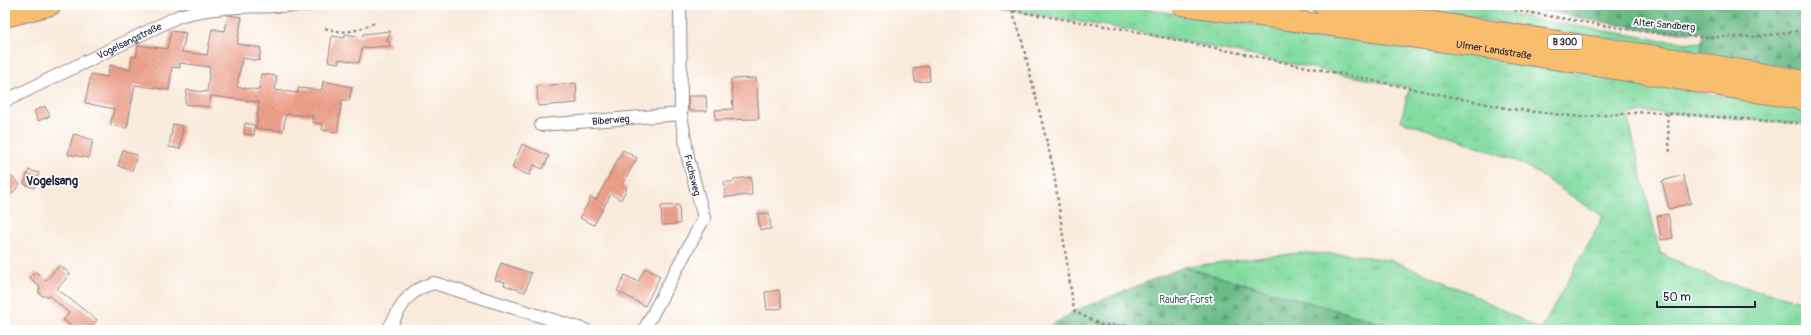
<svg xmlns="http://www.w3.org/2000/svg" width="1811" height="335" viewBox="0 0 1811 335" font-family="Pangolin,sans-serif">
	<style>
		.grass { fill: url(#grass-tufts); stroke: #537f6e }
		.forest { fill: url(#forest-firs); stroke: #466f61 }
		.building { fill: url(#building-back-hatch) }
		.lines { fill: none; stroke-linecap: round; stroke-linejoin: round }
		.minor-casing { stroke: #8e868a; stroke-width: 14 }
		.primary-casing { stroke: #8e868a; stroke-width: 22 }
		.path { stroke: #8e868a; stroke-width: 2.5; stroke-dasharray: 3 3; stroke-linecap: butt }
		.minor { stroke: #fff; stroke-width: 12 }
		.primary { stroke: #f9be6d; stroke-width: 20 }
		.labels { text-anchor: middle; stroke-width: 3.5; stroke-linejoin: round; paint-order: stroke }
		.shield { fill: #fff; stroke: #646476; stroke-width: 1 }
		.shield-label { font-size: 9px; font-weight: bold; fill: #22223b }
		.street-label { font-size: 10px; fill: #22223b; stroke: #fff }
		.park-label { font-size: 10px; fill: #44635f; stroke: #fff }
		.quarter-label { font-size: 12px; font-weight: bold; fill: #22223b; stroke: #fff }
	</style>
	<defs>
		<pattern id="grass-tufts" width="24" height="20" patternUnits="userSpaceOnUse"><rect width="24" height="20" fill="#84dca1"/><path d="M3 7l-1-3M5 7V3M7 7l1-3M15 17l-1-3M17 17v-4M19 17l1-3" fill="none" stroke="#72bc8c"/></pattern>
		<pattern id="forest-firs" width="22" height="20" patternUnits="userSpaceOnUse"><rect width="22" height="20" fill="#6bbc87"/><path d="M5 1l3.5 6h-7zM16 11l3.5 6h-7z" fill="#589870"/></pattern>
		<pattern id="building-back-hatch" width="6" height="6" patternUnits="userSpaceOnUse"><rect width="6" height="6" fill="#efa18b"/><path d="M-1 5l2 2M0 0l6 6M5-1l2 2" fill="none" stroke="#cd8a79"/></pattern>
	</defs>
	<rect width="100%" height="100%" fill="#fff"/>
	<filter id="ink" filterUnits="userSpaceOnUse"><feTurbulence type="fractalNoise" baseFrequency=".025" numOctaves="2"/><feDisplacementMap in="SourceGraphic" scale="8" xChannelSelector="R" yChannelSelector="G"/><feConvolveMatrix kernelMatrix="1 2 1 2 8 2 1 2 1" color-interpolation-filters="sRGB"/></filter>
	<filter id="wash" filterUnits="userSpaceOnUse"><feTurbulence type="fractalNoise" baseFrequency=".012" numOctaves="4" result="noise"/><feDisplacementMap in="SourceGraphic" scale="16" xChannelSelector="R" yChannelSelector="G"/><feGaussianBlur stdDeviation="0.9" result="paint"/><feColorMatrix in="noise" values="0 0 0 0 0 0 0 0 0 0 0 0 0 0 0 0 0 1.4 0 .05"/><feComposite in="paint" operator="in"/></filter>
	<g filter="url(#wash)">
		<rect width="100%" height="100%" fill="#f9eada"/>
		<path class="grass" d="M978,5h135l265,36 215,33 213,36v14l-126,-10 -33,-2 -20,2 33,139 59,28 87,21v28h-400l-222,-63 114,-14 51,1 45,7 76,32 71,37 62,-113 -78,-52 -36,-15 -88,-29 8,-33 -286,-59z
			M1385,5l70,4 -4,-4h22l61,14 121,20 34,4 14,-1 -2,11z"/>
		<path class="forest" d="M1520,5h286v65l-105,-17 2,-21h-40l-78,-13z
			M1184,267l222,63h-362l30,-19z"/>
		<g id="blocks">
			<path class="building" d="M228,15l14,2 -5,27 24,4 -2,13 -17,-3 -5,29 22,3 2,-16 16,2 -2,14 23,3v-5l24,2 1,-9 29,6 -3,14 -7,-1 -5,32 -15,-2 1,-6 -11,-2 1,-6 -27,-2 -3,17 -27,-3 3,-26 -48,-6 -2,11 -24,-3 2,-14 20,2 3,-25 -30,-4v5l-8,-1 -3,23 -34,-5 -8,43 -17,-3 4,-16 -29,-6 6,-29 16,3 3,-12 20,5 2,-14 4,1 2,-12 29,4 4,-18 15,2 -4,19 25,3 5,-26 13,2z
				M391,31l-5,10 4,1v4l-28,2 -3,15 -20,-4 -1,4 -10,-2 4,-25 13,2v-4l18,3v-3z
				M929,66l1,15 -15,1 -2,-14z
				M756,78l3,41 -43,1 -1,-10 18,-1 -2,-30z
				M576,83l1,20 -39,3 -1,-20z
				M688,96h18l1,15h-18z
				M45,106l5,10 -12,5 -4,-10z
				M245,123l10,2 -1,10 -10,-1z
				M173,124l10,2 -3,23 -11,-2z
				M74,134l19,6 -4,18 -21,-4 5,-19z
				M522,144l27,12 -6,13 -9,-4 -5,10 -17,-7z
				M123,150l14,5 -5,16 -14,-5z
				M623,150l14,8 -15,27 5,3 -6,12 -10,-6 -17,31 -14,-7 11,-21 5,3z
				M29,170l10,3 -5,15 -10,-4z
				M5,171l15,13 -15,18z
				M1683,175l8,28 -22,6 -7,-28z
				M751,177l1,18 -27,2 -1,-15h10v-3z
				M679,205l1,19 -18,1 -1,-19z
				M769,213l2,16 -11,1 -2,-16z
				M1668,214l5,24 -12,2 -4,-24z
				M501,263l30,10 -6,19 -21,-7 1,-3 -10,-2z
				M60,265l10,9 -13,15 40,31 -9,10h-12l-13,-10 6,-7 -19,-17h-8l-3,-4 1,-5 -10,-9 6,-6 10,8z
				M645,268l15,8 -15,30 -28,-15 8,-16 13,7z
				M779,290l3,18 -15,2 -2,-18z"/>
		</g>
	</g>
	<g filter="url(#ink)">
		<use href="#blocks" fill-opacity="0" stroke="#8e868a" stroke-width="1"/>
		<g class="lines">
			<g class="minor-casing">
				<g id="minor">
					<path id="s1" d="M5,101l174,-85c42,-12 87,-9 130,-11"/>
					<path id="s2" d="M541,125l140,-11"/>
					<path d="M388,330c14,-24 17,-39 46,-47l151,47"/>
					<path d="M644,330l60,-112 -16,-60 -7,-44 -1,-109"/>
				</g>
			</g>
			<g class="primary-casing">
				<g id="primary">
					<path id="s3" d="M1182,5l292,41 332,54"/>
					<path d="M1323,5l377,58 106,18"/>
					<path d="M5,17l46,-12"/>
				</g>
			</g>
			<path class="path" d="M978,5l145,24 388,80 69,8 67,-5 33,2 126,10
				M1497,5l17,5c90,15 202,40 292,19
				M1012,11l8,22 33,134 21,144 27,14 73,2 8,3
				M325,28c21,7 32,3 51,-6
				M5,45h3
				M1667,113l3,41"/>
			<use href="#minor" class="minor"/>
			<use href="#primary" class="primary"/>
		</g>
	</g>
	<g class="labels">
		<rect class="shield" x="1548" y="35" width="34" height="14" rx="3"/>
		<g class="shield-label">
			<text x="1565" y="45">B 300</text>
		</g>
		<g class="street-label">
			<text transform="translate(1664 24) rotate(5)" y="4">Alter Sandberg</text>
			<text dy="4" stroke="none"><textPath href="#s1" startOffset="138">Vogelsangstraße</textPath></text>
			<text dy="4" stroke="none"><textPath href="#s3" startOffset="315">Ulmer Landstraße</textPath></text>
			<text dy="4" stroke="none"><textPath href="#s2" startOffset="70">Biberweg</textPath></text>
			<text transform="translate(693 175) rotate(76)" y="4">Fuchsweg</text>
		</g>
		<g class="park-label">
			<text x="1186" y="303">Rauher Forst</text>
		</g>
		<g class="quarter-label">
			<text x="52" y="185">Vogelsang</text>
		</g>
	</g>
	<rect width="1811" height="335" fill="none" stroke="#fff" stroke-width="20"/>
	<path d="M1657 301v6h98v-6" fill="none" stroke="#22223b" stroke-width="2"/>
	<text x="1663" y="301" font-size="12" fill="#22223b" stroke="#ffffff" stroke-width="3" paint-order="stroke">50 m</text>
</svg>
